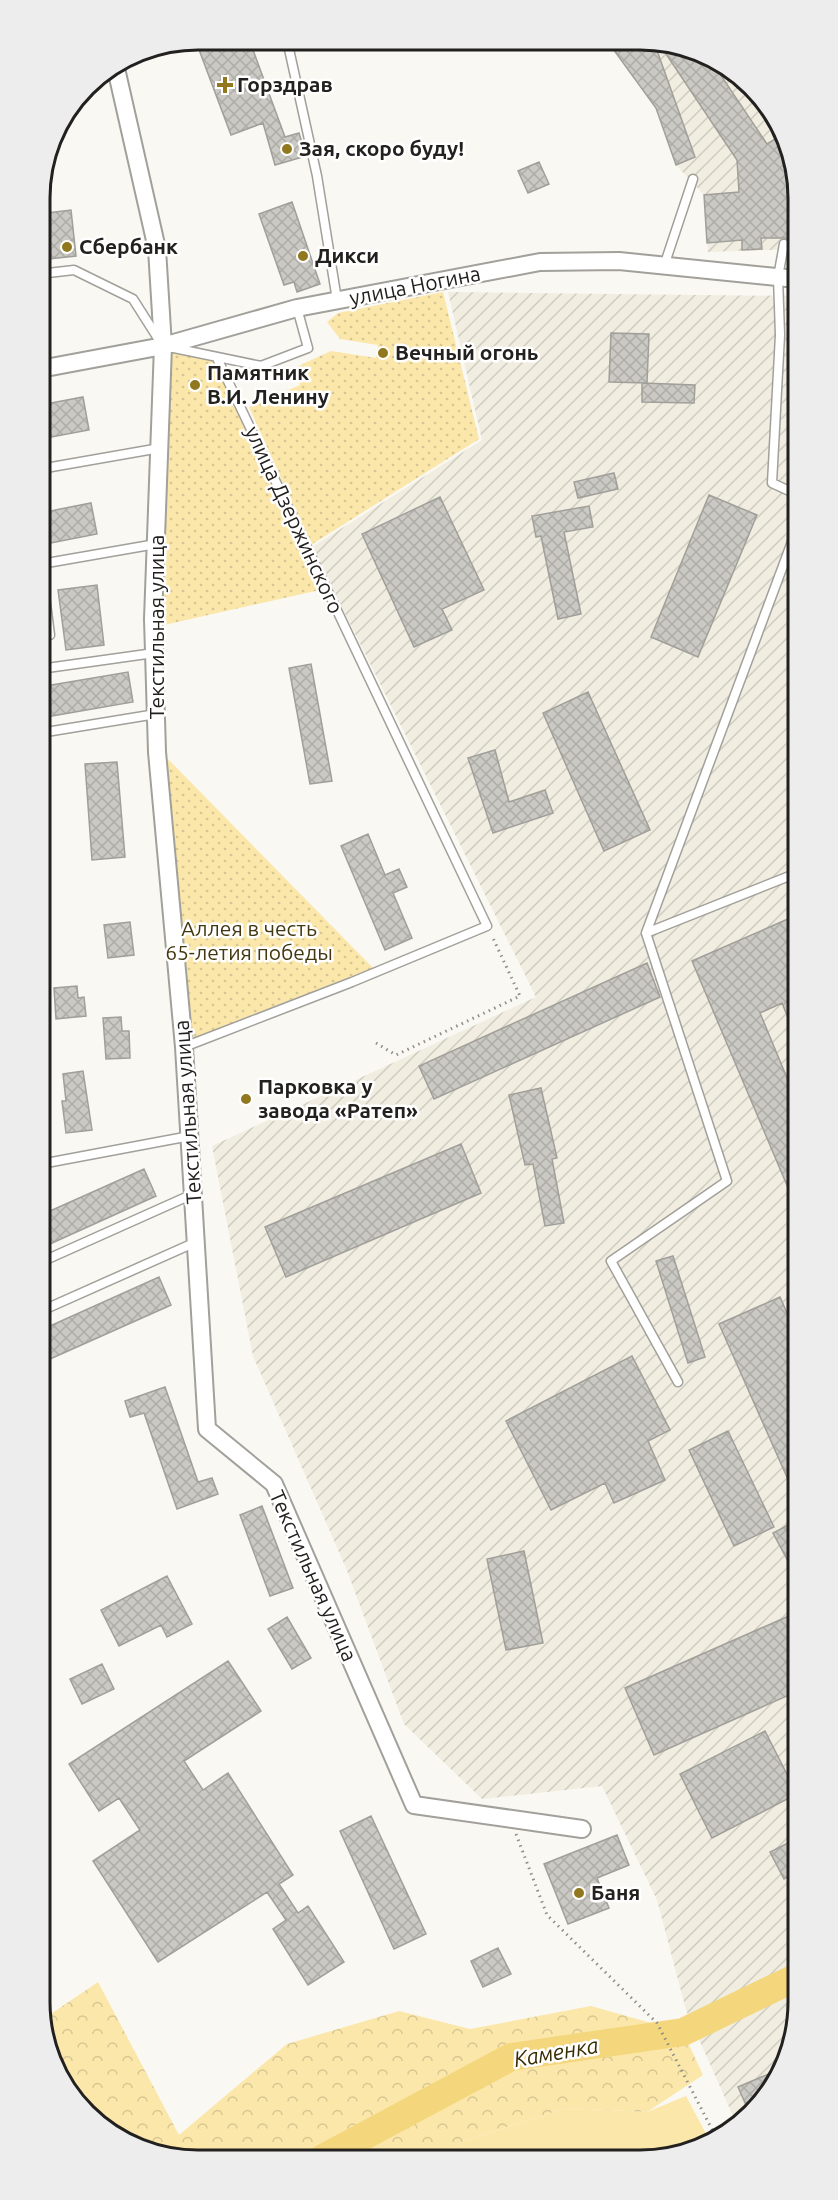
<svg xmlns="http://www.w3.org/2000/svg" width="838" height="2200" viewBox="0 0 838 2200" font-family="Ubuntu,sans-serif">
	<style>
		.industrial { fill: url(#industrial-furrows) }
		.green { fill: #fbe7aa }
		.forest { fill: url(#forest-crowns) }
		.park { fill: url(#park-dots) }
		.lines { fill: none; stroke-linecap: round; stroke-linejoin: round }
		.river { stroke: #f4d77c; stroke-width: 28 }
		.building { fill: url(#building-cross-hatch); stroke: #a19f9a; stroke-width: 1.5 }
		.lane-casing { stroke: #a2a09a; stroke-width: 11 }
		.street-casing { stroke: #a2a09a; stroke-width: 20 }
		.path { stroke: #908e8a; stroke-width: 3; stroke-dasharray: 1.5 4.5; stroke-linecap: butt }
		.lane { stroke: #fff; stroke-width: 8 }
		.street { stroke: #fff; stroke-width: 16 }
		.poi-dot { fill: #91771d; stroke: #fff; stroke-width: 2 }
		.labels { text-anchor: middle; stroke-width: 5; stroke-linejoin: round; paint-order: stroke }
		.poi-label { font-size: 21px; font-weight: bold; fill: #22211f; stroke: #fff; text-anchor: start }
		.street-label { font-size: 21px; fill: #22211f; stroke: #fff }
		.park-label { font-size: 21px; fill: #433710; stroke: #fff }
		.water-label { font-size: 22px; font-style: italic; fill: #392d04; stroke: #fff }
		.rim { fill: none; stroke: #22211f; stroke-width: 3 }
	</style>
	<defs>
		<pattern id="industrial-furrows" width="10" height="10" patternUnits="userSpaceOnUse" patternTransform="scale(1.5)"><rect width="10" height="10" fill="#f1ede0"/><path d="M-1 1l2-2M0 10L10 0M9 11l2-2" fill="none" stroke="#cecbc0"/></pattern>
		<pattern id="forest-crowns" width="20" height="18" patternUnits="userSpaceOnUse" patternTransform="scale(1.5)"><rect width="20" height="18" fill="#fbe7aa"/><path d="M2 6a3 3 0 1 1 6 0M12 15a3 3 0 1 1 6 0" fill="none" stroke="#d7c692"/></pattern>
		<pattern id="park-dots" width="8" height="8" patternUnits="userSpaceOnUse" patternTransform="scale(1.5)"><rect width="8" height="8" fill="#fbe7aa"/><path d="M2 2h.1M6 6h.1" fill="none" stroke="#d7c692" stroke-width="1.8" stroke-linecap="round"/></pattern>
		<pattern id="building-cross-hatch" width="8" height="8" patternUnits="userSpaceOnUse" patternTransform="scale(1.5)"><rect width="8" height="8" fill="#cbc9c3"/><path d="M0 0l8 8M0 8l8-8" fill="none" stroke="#aeaca7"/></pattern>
	</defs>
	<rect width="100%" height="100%" fill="#faf8f2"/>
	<path class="industrial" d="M608,42h64l80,43 44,81v83l-88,3 -4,-57 -28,-30 -20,-57z
		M448,292l348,4 3,1717 -12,50 -27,44 -23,18 -51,-115 -29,-110 -55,-114 -120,13 -78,-75 -58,-156 -93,-212 -41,-210 324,-149 -224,-450 170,-107z"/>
	<path class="green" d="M686,2096l25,47 -39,15h-229l20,-17 103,-33 81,4z"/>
	<path class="forest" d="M98,1982l81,153 108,-91 112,-33 71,18 121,-23 92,26 20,43 -56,37 -81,-4 -103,33 -20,17h-276l-81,-43 -44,-81v-14z"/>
	<path class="park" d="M443,292l36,147 -168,106 -62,-138 51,-22 -6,-17 37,-17 45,7 2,-13 -38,-6 -13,-17 11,-9z
		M167,340l46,21 107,229 -165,37z
		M164,755l209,213 -185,72z"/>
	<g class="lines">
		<path class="river" d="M323,2158l188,-101 172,-25 116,-56"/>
	</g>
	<path class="building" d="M195,39h54l36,98 14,-4 7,23 -31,9 -12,-42 -32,12z
		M608,42h46l41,115 -19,8 -20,-57z
		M658,42h14l42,23 53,79 13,-8 16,30v72h-35l1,11 -20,1v-10l-35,3 -3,-48 35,-3 -2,-32z
		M539,162l10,22 -21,9 -10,-22z
		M292,202l28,82 -23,8 -3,-10 -10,3 -25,-71z
		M71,210l5,46 -37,4v-46z
		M611,333l38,1 -2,49 -38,-1z
		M642,383l53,2 -1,18 -52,-1z
		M83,397l6,33 -49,9v-34z
		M614,473l4,16 -40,9 -4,-16z
		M709,495l48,20 -59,142 -47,-20z
		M440,497l44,93 -42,19 10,21 -38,17 -52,-113z
		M91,503l6,31 -57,11v-32z
		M589,506l4,21 -29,5 17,82 -23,5 -17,-83 -5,1 -4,-21z
		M97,585l7,60 -38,5 -8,-60z
		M311,664l21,117 -22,3 -21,-116z
		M128,672l5,30 -93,16v-31z
		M588,692l62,138 -46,21 -61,-138z
		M495,750l14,52 36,-12 8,23 -60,20 -25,-75z
		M117,762l8,95 -33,3 -7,-96z
		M368,834l17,41 14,-6 8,18 -14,6 19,45 -27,12 -44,-104z
		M797,915v125l-15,-37 -22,10 37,89v107l-105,-248z
		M130,922l4,33 -26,3 -4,-33z
		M647,963l13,34 -226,102 -15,-33z
		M77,986l1,12 6,-1 2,19 -30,3 -2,-31z
		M121,1017l1,14h7l1,27 -24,1 -3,-41z
		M83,1071l9,59 -26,3 -4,-32h4l-3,-27z
		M541,1088l16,70 -5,1 12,64 -19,3 -12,-62 -8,1 -16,-70z
		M461,1144l20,49 -195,84 -21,-50z
		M144,1169l12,27 -115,52v-33z
		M673,1256l32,101 -17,6 -32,-102z
		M159,1277l12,28 -130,58v-33z
		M780,1297l18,41v164l-79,-178z
		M632,1356l38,74 -22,11 17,39 -51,23 -9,-20 -54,27 -45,-89z
		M165,1387l33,95 14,-4 6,16 -41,15 -33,-96 -14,4 -5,-16z
		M728,1431l46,96 -40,19 -45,-96z
		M262,1506l31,82 -23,8 -30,-81z
		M798,1520v60l-25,-47z
		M524,1551l19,92 -37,7 -19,-91z
		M167,1576l25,48 -25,13 -6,-12 -42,21 -18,-36z
		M798,1612v79l-144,64 -29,-67z
		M287,1617l24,41 -19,11 -24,-40z
		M228,1661l33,50 -77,50 19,29 25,-17 65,102 -14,9 19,29 10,-7 36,56 -36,23 -35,-56 13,-9 -19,-28 -109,70 -65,-101 47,-31 -21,-32 -20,13 -30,-47z
		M102,1664l12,25 -32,15 -12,-25z
		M765,1731l32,63 -85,44 -32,-64z
		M371,1816l55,118 -32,15 -54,-118z
		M617,1835l12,30 -32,13 12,30 -41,16 -24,-60z
		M798,1838v33l-14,8 -14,-27z
		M498,1948l13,26 -28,13 -12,-26z
		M785,2067l-25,40 -11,5 -11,-25z"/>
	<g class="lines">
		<g class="lane-casing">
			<path id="lane" d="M287,40l30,136 20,124
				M784,244l-6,33 2,58 -8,148 24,11
				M664,266l29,-87
				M39,274l35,-4 59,29 26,41
				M169,347l92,19 47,-18 -11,-40
				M40,469l120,-21
				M796,531l-150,402 151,-60
				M50,635l-9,-71 115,-20
				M40,669l114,-16
				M40,733l116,-19
				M646,933l81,248 -116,80 67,121
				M184,1047l168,-65 135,-56 -270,-568
				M41,1164l149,-28
				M41,1262l152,-68
				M41,1311l155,-69"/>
		</g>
		<g class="street-casing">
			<path id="street" d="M115,64l42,185 6,97 -10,273 4,133 27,295 23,382 67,55 140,321 168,24
				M40,369l123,-23 134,-38 243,-46 79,-1 177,18"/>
		</g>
		<path class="path" d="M376,1043l20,12 124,-59 -28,-60
			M516,1834l31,81 110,108 61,118"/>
		<use href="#lane" class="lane"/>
		<use href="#street" class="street"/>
	</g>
	<g class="poi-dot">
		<path d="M222 76h6v6h6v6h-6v6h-6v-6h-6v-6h6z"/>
		<circle cx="287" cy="149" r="6"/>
		<circle cx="67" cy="247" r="6"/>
		<circle cx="303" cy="256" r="6"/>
		<circle cx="383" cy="353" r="6"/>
		<circle cx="195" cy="385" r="6"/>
		<circle cx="246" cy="1099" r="6"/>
		<circle cx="579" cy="1893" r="6"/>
	</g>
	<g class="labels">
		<g class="poi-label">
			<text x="237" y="92">Горздрав</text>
			<text x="299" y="156">Зая, скоро буду!</text>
			<text x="79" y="254">Сбербанк</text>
			<text x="315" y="263">Дикси</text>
			<text x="395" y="360">Вечный огонь</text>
			<text x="207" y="380">Памятник<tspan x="207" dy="24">В.И. Ленину</tspan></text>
			<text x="258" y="1094">Парковка у<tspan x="258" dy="24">завода «Ратеп»</tspan></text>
			<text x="591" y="1900">Баня</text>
		</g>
		<g class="street-label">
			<text transform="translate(415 286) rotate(-11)" y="7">улица Ногина</text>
			<text transform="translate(294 520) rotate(65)" y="7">улица Дзержинского</text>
			<text transform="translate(157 627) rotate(-90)" y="7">Текстильная улица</text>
			<text transform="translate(188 1112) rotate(-94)" y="7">Текстильная улица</text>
			<text transform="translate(313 1576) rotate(66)" y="7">Текстильная улица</text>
		</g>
		<g class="park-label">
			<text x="249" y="936">Аллея в честь<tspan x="249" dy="24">65-летия победы</tspan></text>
		</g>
		<g class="water-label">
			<text transform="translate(556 2052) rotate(-10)" y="8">Каменка</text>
		</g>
	</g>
	<path d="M0 0H838V2200H0ZM198 50H640A148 148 0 0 1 788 198V2002A148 148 0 0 1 640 2150H198A148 148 0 0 1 50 2002V198A148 148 0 0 1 198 50Z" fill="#ededed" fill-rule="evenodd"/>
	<path class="rim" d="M198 50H640A148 148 0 0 1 788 198V2002A148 148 0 0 1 640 2150H198A148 148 0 0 1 50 2002V198A148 148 0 0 1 198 50Z"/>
</svg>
